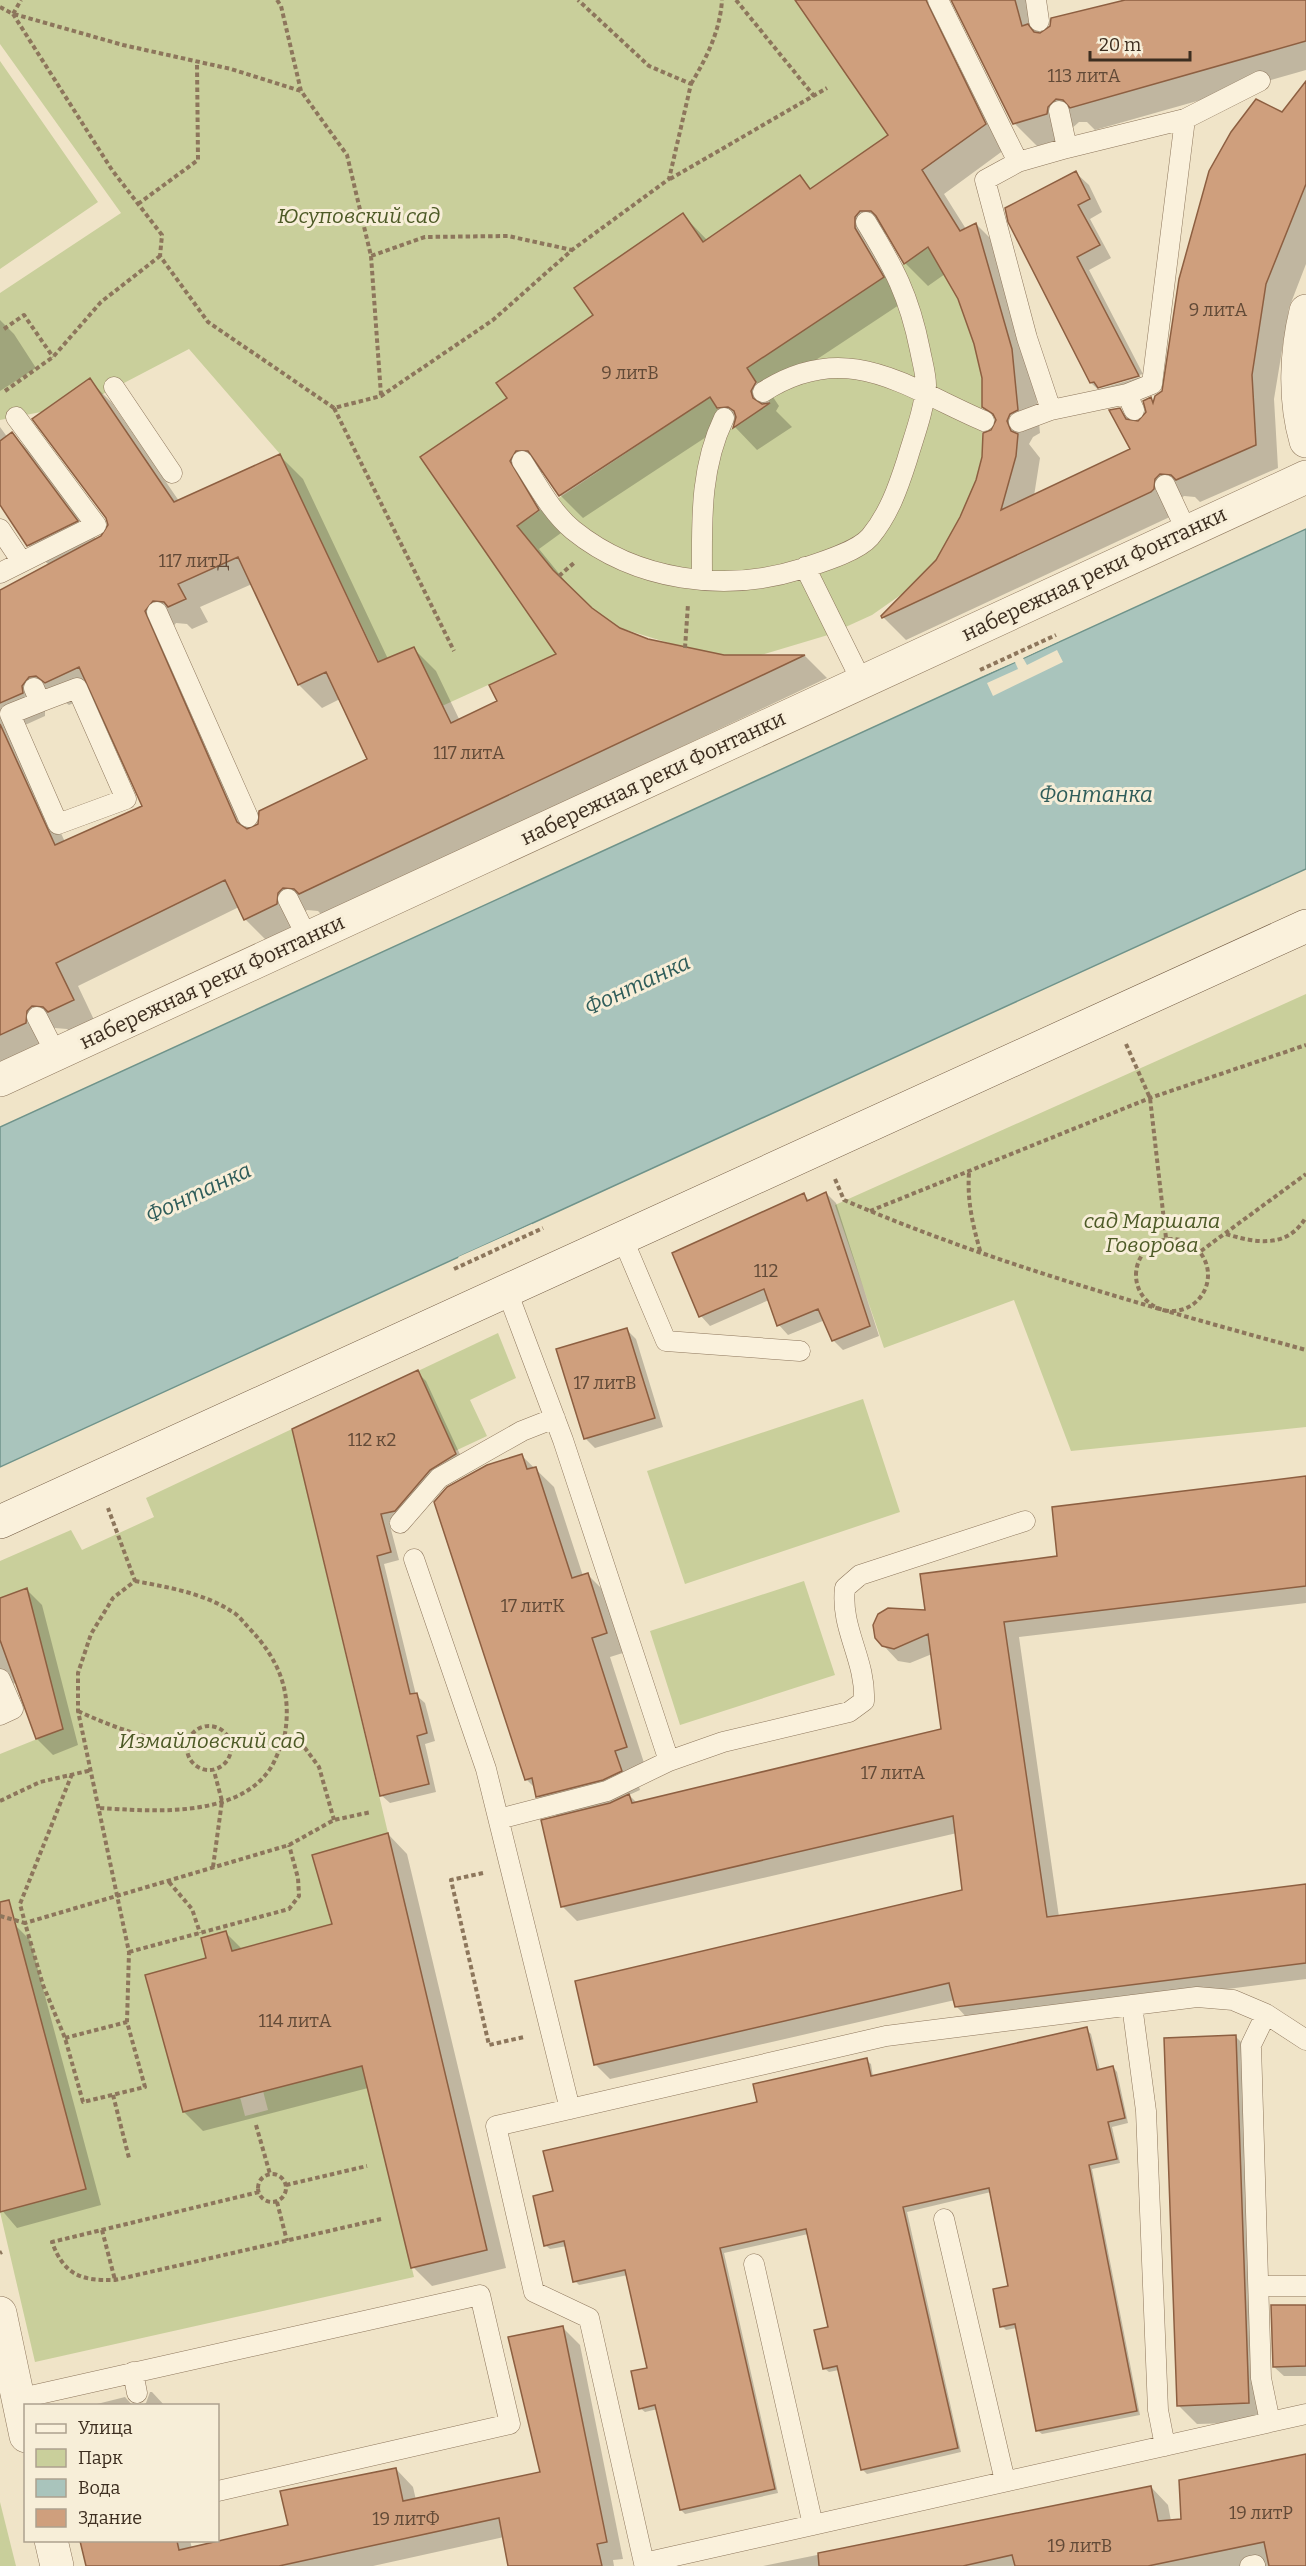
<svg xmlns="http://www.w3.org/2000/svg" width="1306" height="2566" viewBox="0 0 1306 2566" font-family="Bitter,serif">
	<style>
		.green { fill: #c9cf9b }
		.water { fill: #a9c4bc; stroke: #6f938a; stroke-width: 1.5 }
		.pier { fill: #f0e4c8 }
		.shadow { fill: #0003; fill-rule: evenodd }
		.building { fill: #cf9f7d; stroke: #8d5f41; stroke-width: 1.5; fill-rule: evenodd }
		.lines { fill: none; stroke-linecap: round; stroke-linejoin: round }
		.service-casing { stroke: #8d765c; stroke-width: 21 }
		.minor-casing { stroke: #8d765c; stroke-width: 34 }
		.tertiary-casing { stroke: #8d765c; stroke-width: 34 }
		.secondary-casing { stroke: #6f573f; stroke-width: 34 }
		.path { stroke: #8d765c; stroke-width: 4; stroke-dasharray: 4.5 3; stroke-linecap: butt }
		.service { stroke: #faf1dc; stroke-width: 20 }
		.minor { stroke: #faf1dc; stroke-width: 33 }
		.tertiary { stroke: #faf1dc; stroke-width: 33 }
		.secondary { stroke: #faf1dc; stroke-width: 33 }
		.labels { text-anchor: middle; stroke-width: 6; stroke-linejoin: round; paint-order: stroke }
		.number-label { font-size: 18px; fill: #624a37 }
		.park-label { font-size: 21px; font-style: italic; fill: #4d5a26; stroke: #f7eed8 }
		.street-label { font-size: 21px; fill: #3d2e20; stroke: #f7eed8 }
		.water-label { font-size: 22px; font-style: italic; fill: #2f5d5a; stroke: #f7eed8 }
	</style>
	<rect width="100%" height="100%" fill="#f0e4c8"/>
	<path class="green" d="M0,0h795l93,135 -78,54 -11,-13 -96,66 -20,-29 -108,75 18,27 -97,68 11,15 -86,59 155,226 -40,-20 -94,43 -28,-59 -35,15 -99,-208 -91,-105 -88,46 -12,-16 -48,33 -41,8v-127l121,-80 -121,-169z
		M0,61l98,141 -98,67z
		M928,247l30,52 16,45 8,34v79l-6,23 -16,37 -24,43 -34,34 -30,21 -44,20 -67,20h-37l-39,-7 -65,-20 -28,-20 -39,-38 -36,-44 193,-129 21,32 39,-26 -23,-35z
		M1306,994v433l-235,24 -57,-151 -130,48 -49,-143z
		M498,1333l18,45 -46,22 17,36 -32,15 -37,-80z
		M863,1399l37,113 -215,72 -38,-113z
		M292,1429l96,404 -76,22 20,69 -100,27 -6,-20 -25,7 5,20 -61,17 38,137 57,-15 5,19 23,-6 -5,-19 99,-25 52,211 -379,85 -35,-150 86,-23 -86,-262v-173l62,-25 -35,-141 -27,10v-37l71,-31 11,20 72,-33 -8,-19z
		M804,1581l31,94 -155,50 -30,-94z
		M0,2502l16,64h-16z"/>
	<path class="water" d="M1306,529v340l-1306,598v-340z"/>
	<path class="pier" d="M1058,638l1,3 -36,17 4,7 30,-15 6,12 -70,34 -6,-13 31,-14 -3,-7 -33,14 -1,-2z
		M532,1224l1,2 -73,34 -2,-3z"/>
	<path class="shadow" d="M797,0h117l79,118 15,29 -64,47 22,35 10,-5 23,23 35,126 6,60 -7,4 -4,7 11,14 -6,38 98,-47 -13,-40 13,13 7,1 8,-11 3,-13 5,5 8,-12 120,-278 23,-30v180l-17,44 -15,91 4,69 -78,34 -5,-5 -11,-1 -7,6 -3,13 -268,125 -23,-23 54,-57 25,-42 36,-98 -14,-14v-28l-8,-34 -17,-46 -14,-24 -17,12 -23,-23 -17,-29h-4l21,67 -136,90 10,15 -3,5 16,16 -35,23 -22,-23 -3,-7 -149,98 -23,-23 -15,-22h-6l-7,12 29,48 -22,16 35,43 17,17 28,20 28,11 76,16h82l22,22 -504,238 -5,-5 -11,-1 -7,6v11l-32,15 -23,-23 -6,-12 -161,79 18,38 -24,10 -5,-5 -12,-1 -6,6v12l-49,22v-477l45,-22 -2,-2 5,-3 -20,-19 -28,-43v-75l8,11 4,-4 23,23 61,82 11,-6 3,-8 -21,-145 23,23 67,98 101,-45 23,23 85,180 25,-11 23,23 24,50 39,-19 59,-48 -136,-196 87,-60 86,-82 88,-101 25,26 92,-64 12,13 79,-55zM252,584l47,101 23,23 18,-9 29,61 -117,68 -85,-193 9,-12 11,1 5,5 16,-7 -8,-15zM93,694l51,113 -79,35 -51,-112 31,-14v-7l15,-10 9,6z
		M957,0h75l8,35 91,-35h175v70l-211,60 -8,-8h-8l-9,8v7l-33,9 -23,-23z
		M1076,173l13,12 13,27 -12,7 21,39 -22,12 54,104 -46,13 2,2 45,-13 7,13 -47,6 -13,-12 -81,-162z
		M0,320l14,14 22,34 -36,23z
		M826,1193l10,10 43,133 -36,14 -10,-10 -8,-20 -37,15 -9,-10 -10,-25 -59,26 -9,-10 103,-121 6,6z
		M626,1329l10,10 27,88 -68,21 -10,-10z
		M417,1372l9,9 38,82 -61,56 -14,3 10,38 -15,4 32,131 9,8 10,38 -10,3 11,48 -46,11 -9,-8 -87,-365z
		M521,1455l33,32 29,89 5,-1 19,19 19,58 -16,5 35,109 -11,4 6,20 -11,5 8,8 306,-73 -11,-76 -22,9 -12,-2 -15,-16 44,-33 132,-55 247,-79v125l-287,34 40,280 247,-32v94l-335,43 -15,-16 -1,-6 -345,79 -15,-15 368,-173 -6,-58 -380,88 -15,-15 -4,-88 -21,-22 -2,-8 -9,-9z
		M26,1589l16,16 36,140 -25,10 -16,-16 -20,-56 -6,1 -11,26v-110z
		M388,1834l19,20 99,414 -74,18 -19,-19 -45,-179 -165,43 -19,-19 24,-153 18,-26 17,17 90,-24z
		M14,1924l16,16 71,265 -84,23 -17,-20v-280z
		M1086,2029l5,5 9,36 13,-3 4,5 11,51 -16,4 8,36 -28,6 48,246 -98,19 -5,-4 -20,-102 -11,2 -4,-4 8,-39 -19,-95 -84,20 54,240 -94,22 -5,-5 -23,-99 -10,2 -5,-4 6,-40 -22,-94 -84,19 54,240 -93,21 -4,-4 -23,-101 -13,3 -5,-4 9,-39 -21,-94 -49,10 -4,-4 -8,-35 -17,3 -5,-4 10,-53 311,-132 5,4 2,13z
		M1236,2037l19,19 12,366 -70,2 -19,-19z
		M1306,2306v70h-22l-10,-9z
		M563,2328l17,17 43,214 -10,1 1,6h-104l-6,-29 -131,29h-286l-6,-26h109l2,9 98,-23 106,-57 17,18 3,13 126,-27z
		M150,2392h2l13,14h-24l5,-3z
		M125,2397l8,9h-44z
		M1306,2456v110h-543l388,-79 17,18 3,16 11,-1z"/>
	<path class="building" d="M795,0h131l60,124 -64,46 38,61 16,-8 36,126 6,61 -8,4 -3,7 4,10 7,3 -2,22 -15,54 129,-61 -21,-39 11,-2 6,11 12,2 8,-9 -3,-11 8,-4 2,6 2,-7 7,-5 17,-112 30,-108 22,-39 25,-33 26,13 24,-31v103l-40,100 -14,91 4,70 -80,35 -5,-5 -11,-1 -5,5 -1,10 -3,3 -269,126 -1,-2 55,-56 24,-43 16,-37 6,-23 1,-24 8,-3 5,-10 -3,-6 -11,-7v-29l-8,-34 -16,-45 -30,-52 -24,17 -28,-48 -5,-5h-11l-5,6v11l29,49 -137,91 9,14 -5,9 2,7 9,6 8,-1 -37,25 3,-11 -2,-6 -6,-4 -11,1 -7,-11 -151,99 -31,-45h-12l-6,10 29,49 -22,16 36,44 39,38 28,20 28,11 76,16h81l-506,239 -5,-5 -11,-1 -5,5 -1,11 -33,16 -19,-40 -169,83 18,37 -26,12 -5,-5 -11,-1 -5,5 -1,12 -26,12v-311l55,121 87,-39 -63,-139 -34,16 -9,-7 -7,1 -7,9 1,7 -23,10v-113l101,-54 7,-11 -2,-7 -74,-99 58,-41 84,124 106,-48 98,208 36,-15 37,76 46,-22 -8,-16 67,-31 -136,-197 87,-59 -11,-15 97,-68 -19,-27 109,-75 20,29 97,-67 10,14 78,-54zM238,557l60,128 28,-13 41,87 -108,52 -1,13 -11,5 -10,-7 -92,-211 8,-10 11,1 4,5 18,-8 -8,-15z
		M951,0h64l7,26 6,-2 6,8 6,1 10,-7 1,-8 74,-18h181v41l-236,67 -7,-8 -7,-1 -8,8 -1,7 -34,10z
		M1076,171l14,28 -12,6 22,40 -23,12 62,119 -41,12 -4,-6 -4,1 -82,-161 -3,-14z
		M12,432l66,89 -51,25 -27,-41v-64z
		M826,1192l44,134 -38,15 -14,-32 -41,17 -13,-37 -65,28 -27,-64 132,-60 3,8z
		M627,1328l28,90 -71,21 -28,-90z
		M418,1370l38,84 -26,16 -35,41 -14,3 10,38 -14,4 33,138 7,-1 10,40 -10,3 12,48 -49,12 -88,-367z
		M522,1454l5,15 9,-2 36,111 16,-5 19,60 -15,5 35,109 -12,4 7,20 -19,9 -67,17 -4,-19 -7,2 -91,-278 13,-15 40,-22z
		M1306,1476v110l-302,36 43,295 259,-33v79l-351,44 -6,-24 -355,82 -19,-84 387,-91 -9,-74 -392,91 -20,-87 69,-17 19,-9 3,9 309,-74 -13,-95 -34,15 -12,-3 -7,-8 -2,-13 5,-11 10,-6 37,2 -5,-36 137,-18 -5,-49z
		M27,1588l36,141 -27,10 -36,-99v-42z
		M388,1833l99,417 -76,18 -49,-202 -179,46 -38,-137 61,-17 -5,-20 25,-7 6,20 100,-27 -20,-69z
		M9,1900l77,289 -86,23v-310z
		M1087,2027l10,43 16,-4 12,52 -17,4 9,37 -28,6 48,246 -101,20 -21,-107 -15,3 -7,-38 15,-3 -19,-98 -86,19 55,241 -97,22 -24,-104 -14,3 -9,-39 14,-3 -22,-98 -86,19 55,241 -95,21 -25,-105 -16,4 -8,-38 16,-3 -22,-98 -52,12 -9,-41 -20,5 -11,-50 20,-5 -10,-40 214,-49 -4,-18 114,-26 4,18z
		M1236,2035l13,368 -72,3 -13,-368z
		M1271,2305h35v61l-33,1z
		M563,2326l44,216 -10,2 5,22h-94l-9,-48 -220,48h-193l-6,-25h97l2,9 109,-25 -8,-34 116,-23 7,33 137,-29 -32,-135z
		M1306,2454v112h-37l-5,-24 -116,24h-133l-3,-11 -49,11h-144l-1,-13 333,-67 7,35 23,-2 -2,-39z"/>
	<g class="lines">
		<g class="service-casing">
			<path id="service" d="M938,0l80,162 -33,18 42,158 24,72
				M1036,0l3,21
				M1067,148l118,-29
				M1018,162l49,-14 -8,-37
				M114,387l58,86
				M763,392c84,-54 142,-5 221,29
				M1134,410l-7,-16 25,-10 33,-265 75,-38
				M1019,422l32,-12 76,-16
				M522,461c15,23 29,51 51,69 63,51 152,63 228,39 18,-6 56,-17 69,-32 19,-23 28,-49 37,-77 7,-24 17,-49 19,-75 0,-11 -4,-24 -6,-35 -11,-55 -26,-82 -54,-128
				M1165,485l22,47
				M0,529l22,33
				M805,567l57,115
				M0,573l96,-48 -80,-108
				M702,580c0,-56 -3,-110 22,-162
				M157,612l91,205
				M34,688l6,14 -30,12 48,110 68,-25 -49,-111 -37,14
				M288,899l19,38
				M37,1017l19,37
				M622,1237l44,104 134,10
				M507,1291l56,149 106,321
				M400,1523l39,-45 83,-47 33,-13
				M414,1559l72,210 84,340
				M0,1679l13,30 -13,6
				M499,1819l108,-28 62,-30 54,-19 126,-30 15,-11c2,-42 -24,-72 -19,-113l15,-13 165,-54
				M1132,2005l14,106 12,299 7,36
				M1266,2014l-15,31 10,333 9,44
				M1306,2040l-40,-26 -33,-14 -36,-3 -311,39 -390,90 38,166 55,26 55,245 662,-149
				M944,2219l61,262
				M754,2264l59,261
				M1259,2286h47
				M133,2372l4,21
				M17,2399l463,-104 30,129 -292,67
				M1250,2566l5,-1"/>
		</g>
		<g class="minor-casing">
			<path id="minor" d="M1306,311c-10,41 -12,89 0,130
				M0,2313l26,123
				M51,2540l6,26"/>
		</g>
		<g class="tertiary-casing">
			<path id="tertiary" d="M0,1080l1306,-603"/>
		</g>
		<g class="secondary-casing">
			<path id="secondary" d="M0,1522l1306,-596"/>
		</g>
		<path class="path" d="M277,0l4,6 20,85 46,64 24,101 54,-19 83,-1 64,14
			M736,0l78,96
			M0,7l13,7 8,-14
			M13,14l99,156 50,65 -2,21 48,66 126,86 47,-12 112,-76 79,-70 97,-71 22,-95 -42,-18 -71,-66
			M14,14l109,31 108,24 70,22
			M691,84c16,-27 29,-53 31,-84
			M670,179l157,-91
			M138,204l60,-44 -1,-97
			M371,256l10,139
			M4,329l20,-14 29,42
			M5,391l48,-34 48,-55 59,-46
			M334,408l120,243
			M559,576l16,-14
			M685,648l3,-44
			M980,670l76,-35
			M1126,1044l24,54 16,140
			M969,1173c-2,29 4,53 12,81
			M835,1179l9,21c149,64 306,107 462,150
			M870,1211l280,-113 156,-53
			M1226,1234c29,9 62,15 80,-17
			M1136 1275a36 36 0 1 1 72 0a36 36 0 1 1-72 0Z
			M1201,1251l105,-77
			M454,1269l89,-41
			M135,1581c32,6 68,12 96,30 7,3 12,11 17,16 32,33 45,67 36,112l21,9 14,19 15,53
			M78,1711c36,17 70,28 109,35
			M187 1748a22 22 0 1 1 44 0a22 22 0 1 1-44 0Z
			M72,1774l-52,130 5,19 264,-78 45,-25 37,-8
			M0,1801l40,-19 52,-12
			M100,1808c51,3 136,11 170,-39 6,-9 9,-20 14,-30
			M213,1867l9,-66 -8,-30
			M483,1873l-32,7 38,165 35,-8
			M169,1882l23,27 8,24
			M0,1916l25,7 18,62 22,53 18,64 62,-15 -18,-65 2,-70 -51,-241v-38l13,-39 22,-36 22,-17 -27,-73
			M129,1952l160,-43 10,-13 -1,-18 -9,-33
			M65,2038l62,-16
			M113,2095l16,63
			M256,2125l14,49
			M258 2188a14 14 0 1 1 28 0a14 14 0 1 1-28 0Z
			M286,2185l81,-19
			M259,2192l-207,50c12,33 29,39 63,38l266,-61
			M277,2202l10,39
			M102,2230l13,50
			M0,2253l2,-1"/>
		<use href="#service" class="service"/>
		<use href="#minor" class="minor"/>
		<use href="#tertiary" class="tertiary"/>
		<use href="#secondary" class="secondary"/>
	</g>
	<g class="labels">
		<g class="number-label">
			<text x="1084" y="82">113 литА</text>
			<text x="1218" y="316">9 литА</text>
			<text x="630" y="379">9 литВ</text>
			<text x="194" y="567">117 литД</text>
			<text x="469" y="759">117 литА</text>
			<text x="766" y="1277">112</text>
			<text x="605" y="1389">17 литВ</text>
			<text x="372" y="1446">112 к2</text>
			<text x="533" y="1612">17 литК</text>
			<text x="893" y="1779">17 литА</text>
			<text x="295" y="2027">114 литА</text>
			<text x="1261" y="2519">19 литР</text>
			<text x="406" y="2525">19 литФ</text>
			<text x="1080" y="2552">19 литВ</text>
		</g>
		<g class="park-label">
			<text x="359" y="223">Юсуповский сад</text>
			<text x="1152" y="1228">сад Маршала<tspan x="1152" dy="24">Говорова</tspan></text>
			<text x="212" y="1748">Измайловский сад</text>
		</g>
		<g class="street-label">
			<text transform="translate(1094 574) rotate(-25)" y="7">набережная реки Фонтанки</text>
			<text transform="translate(653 778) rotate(-25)" y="7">набережная реки Фонтанки</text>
			<text transform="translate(212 982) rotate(-25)" y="7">набережная реки Фонтанки</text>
		</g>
		<g class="water-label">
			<text x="1096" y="802">Фонтанка</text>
			<text transform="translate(637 984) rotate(-25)" y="8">Фонтанка</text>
			<text transform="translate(198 1192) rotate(-25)" y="8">Фонтанка</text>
		</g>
	</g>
	<rect x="24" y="2404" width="195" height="138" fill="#f7eed8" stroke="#ada18e" stroke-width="1.5"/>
	<rect x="36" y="2424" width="30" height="9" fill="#faf1dc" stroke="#ada18e" stroke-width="1.5"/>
	<text x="78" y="2434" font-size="18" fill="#3d2e20">Улица</text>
	<rect x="36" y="2449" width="30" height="18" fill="#c9cf9b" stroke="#ada18e" stroke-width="1.5"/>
	<text x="78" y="2464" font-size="18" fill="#3d2e20">Парк</text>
	<rect x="36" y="2479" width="30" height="18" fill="#a9c4bc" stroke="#ada18e" stroke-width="1.5"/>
	<text x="78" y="2494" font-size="18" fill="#3d2e20">Вода</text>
	<rect x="36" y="2509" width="30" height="18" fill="#cf9f7d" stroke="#ada18e" stroke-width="1.5"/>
	<text x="78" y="2524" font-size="18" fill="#3d2e20">Здание</text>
	<path d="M1090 51v9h100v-9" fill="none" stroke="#3d2e20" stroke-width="3"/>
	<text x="1099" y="51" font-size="18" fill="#3d2e20" stroke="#f7eed8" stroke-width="4.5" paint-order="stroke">20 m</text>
</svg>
